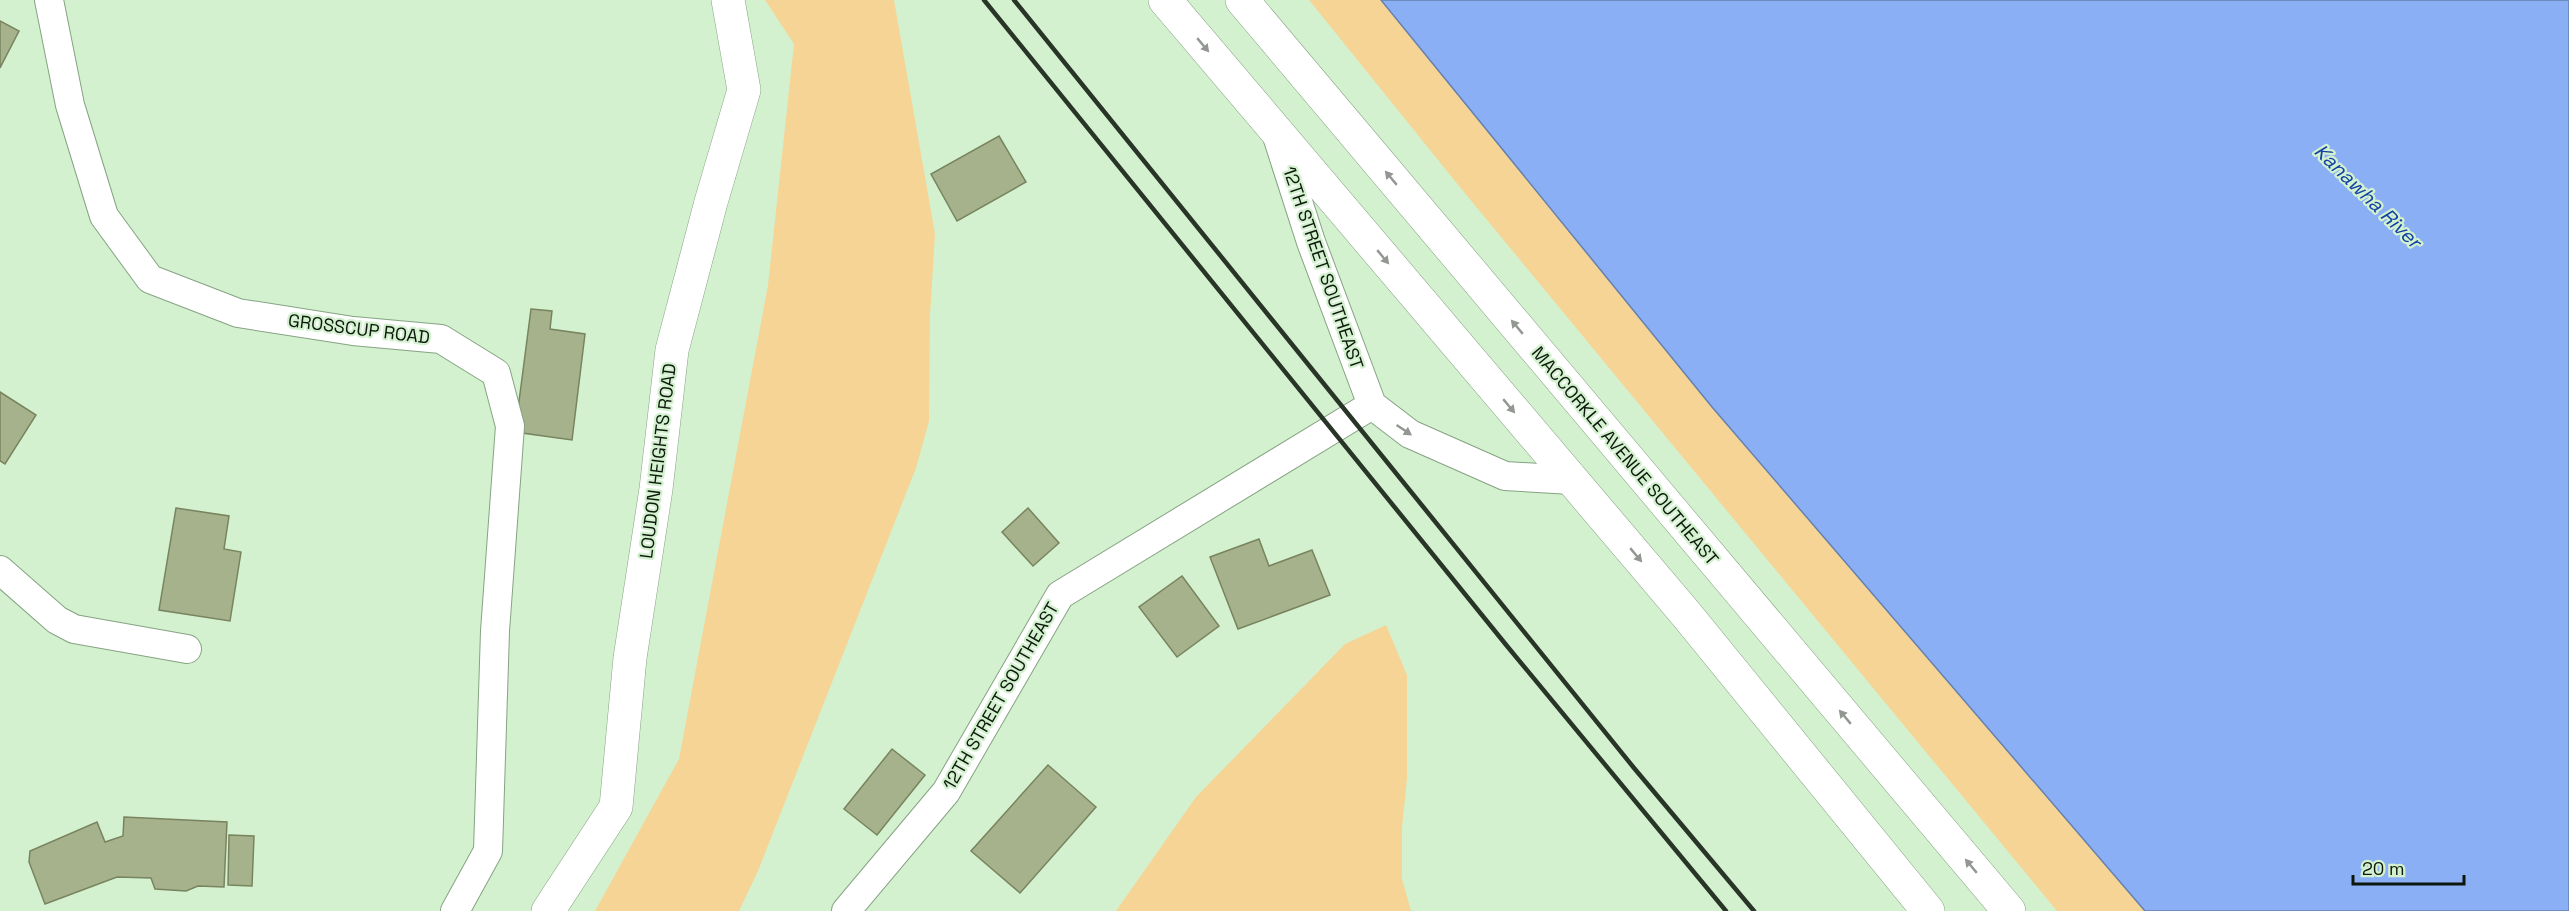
<svg xmlns="http://www.w3.org/2000/svg" width="2569" height="911" viewBox="0 0 2569 911" font-family="'Space Grotesk',sans-serif">
	<style>
		.green { fill: #f6d495 }
		.water { fill: #8aaff5; stroke: #6481af; stroke-width: 1.5 }
		.building { fill: #a6b28b; stroke: #78845f; stroke-width: 1.5 }
		.lines { fill: none; stroke-linecap: round; stroke-linejoin: round }
		.minor-casing { stroke: #86a383; stroke-width: 30 }
		.tertiary-casing { stroke: #86a383; stroke-width: 34 }
		.primary-casing { stroke: #86a383; stroke-width: 34 }
		.minor { stroke: #fff; stroke-width: 28 }
		.tertiary { stroke: #fff; stroke-width: 33 }
		.primary { stroke: #fff; stroke-width: 33 }
		.rail { stroke: #283527; stroke-width: 4.5 }
		.oneway { fill: #929792 }
		.labels { text-anchor: middle; stroke-width: 4.5; stroke-linejoin: round; paint-order: stroke }
		.street-label { font-size: 18px; fill: #0d170c; stroke: #d3f1cf }
		.water-label { font-size: 20px; font-style: italic; fill: #1141a4; stroke: #d3f1cf }
	</style>
	<rect width="100%" height="100%" fill="#d3f1cf"/>
	<path class="green" d="M765,0h129l41,234 -5,81 -1,106 -13,47 -158,403 -19,40h-144l84,-152 89,-474 26,-241z
		M1309,0h72l331,407 433,504h-88l-598,-725z
		M1386,625l21,50v103l-5,50v51l9,32h-295l80,-114 149,-153z"/>
	<path class="water" d="M1381,0h1188v911h-424l-433,-504z"/>
	<path class="building" d="M0,21l19,10 -19,37z
		M999,136l27,46 -69,39 -26,-47z
		M531,309l21,2 -2,18 35,5 -13,106 -57,-8z
		M0,392l36,23 -31,49 -5,-3z
		M176,508l53,8 -5,33 17,3 -11,69 -71,-11z
		M1028,508l31,35 -26,23 -31,-34z
		M1259,539l10,27 43,-16 18,45 -92,34 -28,-72z
		M1182,576l37,50 -42,31 -38,-50z
		M892,749l33,26 -48,60 -33,-26z
		M1048,765l48,42 -76,86 -49,-42z
		M124,817l103,5 -3,65 -26,-1 -12,5 -31,-2 -4,-11 -34,-1 -72,27 -16,-42 1,-11 67,-29 8,20 18,-6z
		M229,835l25,1 -2,50 -24,-1z"/>
	<g class="lines">
		<g class="minor-casing">
			<path id="minor" d="M49,0l21,105 34,111 46,63 88,34 115,18 88,8 55,34 14,53 -15,205 -7,220 -33,60
				M1276,133l35,109 61,163 38,29 95,42 67,4
				M0,570l57,50 17,9 113,20
				M846,911l100,-119 114,-197 312,-190"/>
		</g>
		<g class="tertiary-casing">
			<path id="tertiary" d="M548,911l68,-104 14,-149 26,-169 16,-139 39,-148 33,-112 -16,-90"/>
		</g>
		<g class="primary-casing">
			<path id="primary" d="M1165,0l521,614 242,297
				M1242,0l767,911"/>
		</g>
		<use href="#minor" class="minor"/>
		<use href="#tertiary" class="tertiary"/>
		<use href="#primary" class="primary"/>
		<path class="rail" d="M984,0l523,646 219,265
			M1014,0l620,768 120,143"/>
	</g>
	<defs><path id="oneway-solid" d="M-6-.8H1V-3.2L6.5 0L1 3.2V.8H-6Z" transform="scale(1.5)"/></defs>
	<g class="oneway">
		<use href="#oneway-solid" transform="translate(1203 45) rotate(50)"/>
		<use href="#oneway-solid" transform="translate(1391 178) rotate(-130)"/>
		<use href="#oneway-solid" transform="translate(1383 257) rotate(50)"/>
		<use href="#oneway-solid" transform="translate(1517 327) rotate(-130)"/>
		<use href="#oneway-solid" transform="translate(1509 406) rotate(50)"/>
		<use href="#oneway-solid" transform="translate(1404 430) rotate(34)"/>
		<use href="#oneway-solid" transform="translate(1636 555) rotate(50)"/>
		<use href="#oneway-solid" transform="translate(1845 717) rotate(-130)"/>
		<use href="#oneway-solid" transform="translate(1971 866) rotate(-130)"/>
	</g>
	<g class="labels">
		<g class="street-label">
			<text transform="translate(1323 268) rotate(71)" y="6">12TH STREET SOUTHEAST</text>
			<text transform="translate(359 329) rotate(7)" y="6">GROSSCUP ROAD</text>
			<text transform="translate(1625 456) rotate(50)" y="6">MACCORKLE AVENUE SOUTHEAST</text>
			<text transform="translate(658 461) rotate(-83)" y="6">LOUDON HEIGHTS ROAD</text>
			<text transform="translate(1001 696) rotate(-60)" y="6">12TH STREET SOUTHEAST</text>
		</g>
		<g class="water-label">
			<text transform="translate(2368 196) rotate(44)" y="7">Kanawha River</text>
		</g>
	</g>
	<path d="M2353 875v9h111v-9" fill="none" stroke="#0d170c" stroke-width="3"/>
	<text x="2362" y="875" font-size="18" fill="#0d170c" stroke="#d3f1cf" stroke-width="4.5" paint-order="stroke">20 m</text>
</svg>
